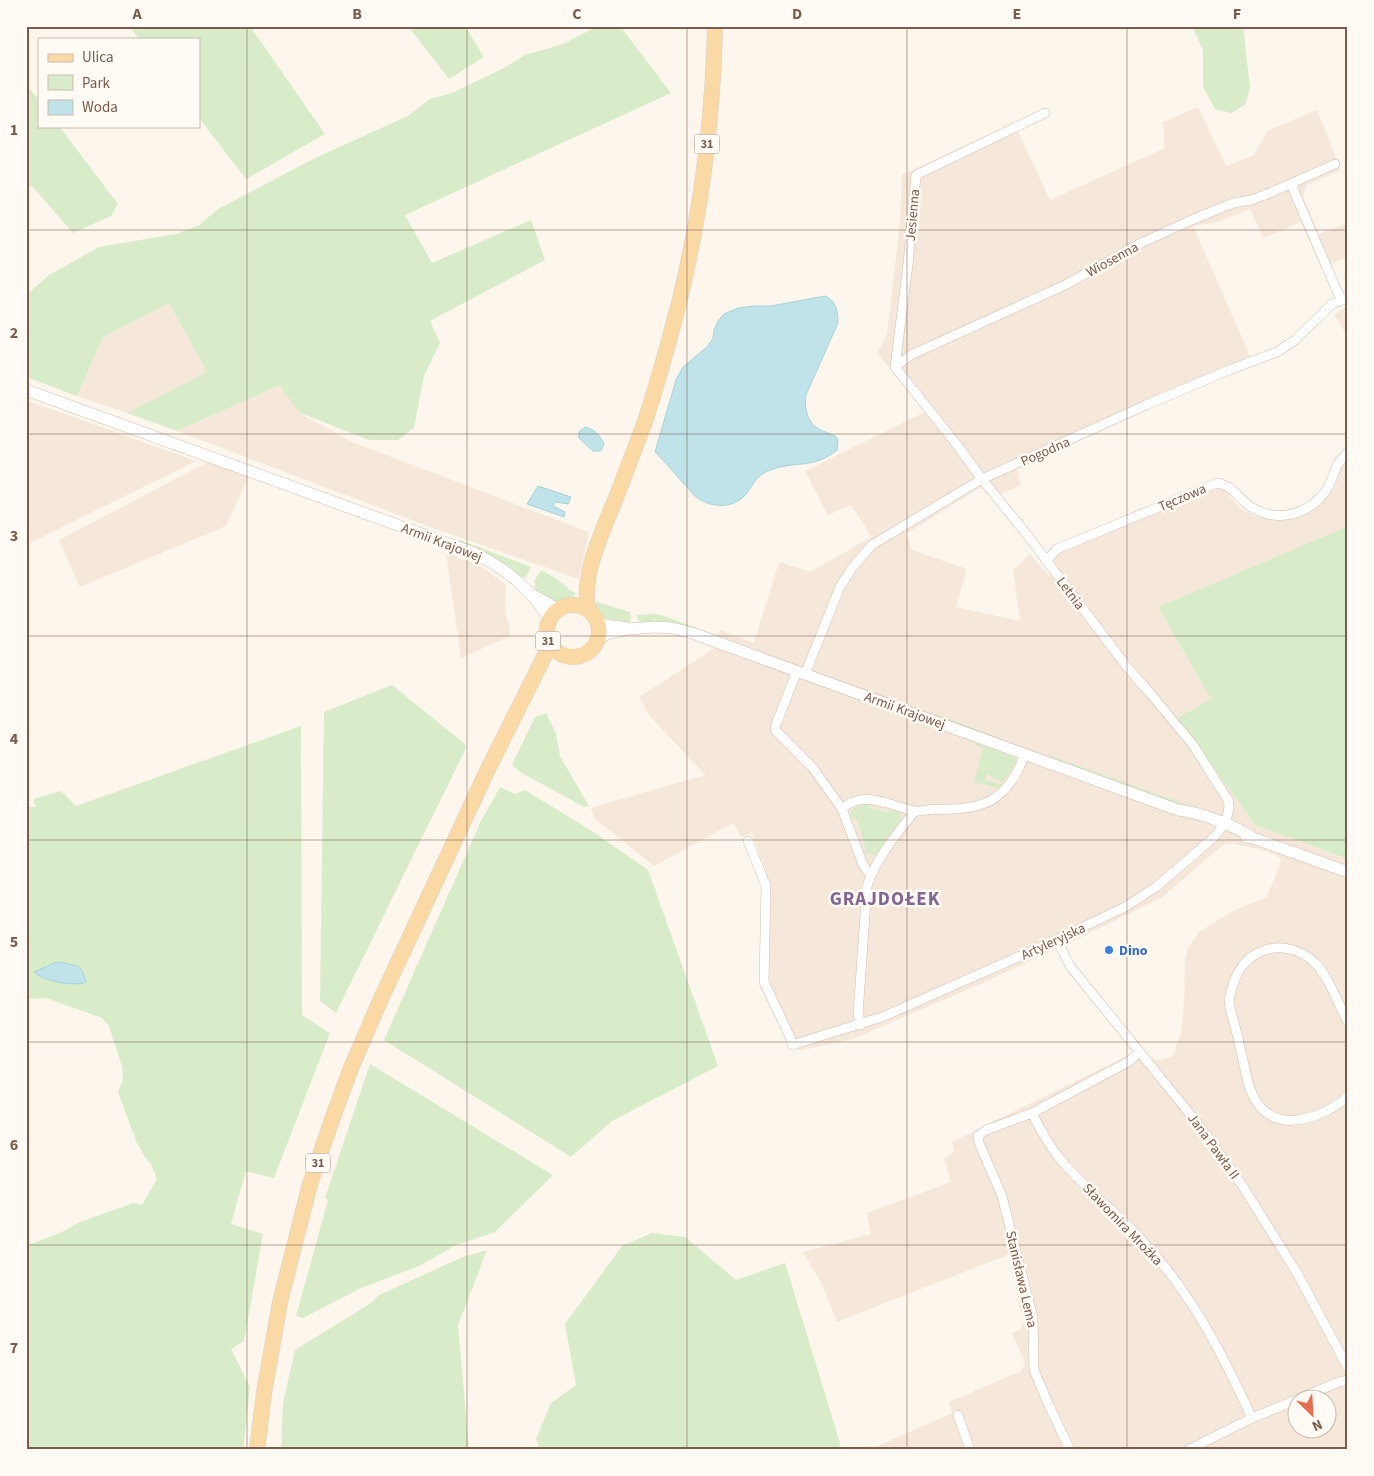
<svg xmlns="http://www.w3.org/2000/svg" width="1374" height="1476" viewBox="0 0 1374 1476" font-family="'Source Sans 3',sans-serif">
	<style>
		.residential { fill: #f5e8da; fill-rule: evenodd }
		.green { fill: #d8ecc9 }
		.water { fill: #bfe3e8; stroke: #a5d3da }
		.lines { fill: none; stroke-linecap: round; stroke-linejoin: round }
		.minor-casing { stroke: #d1beb0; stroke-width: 10 }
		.tertiary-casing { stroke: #d1beb0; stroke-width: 12 }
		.primary-casing { stroke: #dad1cd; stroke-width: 16 }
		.minor { stroke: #fff; stroke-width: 9 }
		.tertiary { stroke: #fff; stroke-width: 11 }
		.primary { stroke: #fbd9a5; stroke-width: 15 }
		.grid { fill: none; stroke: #7a5c4d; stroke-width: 1; stroke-opacity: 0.55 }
		.shop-dot { fill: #3f7fe0; stroke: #fffaf3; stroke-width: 2 }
		.labels { text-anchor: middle; stroke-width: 5; stroke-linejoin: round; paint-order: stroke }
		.shield { fill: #fffaf3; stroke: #a28b7f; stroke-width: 1 }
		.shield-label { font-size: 12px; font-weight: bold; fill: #7a5c4d }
		.street-label { font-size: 14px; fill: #7a5c4d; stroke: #fffaf3 }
		.shop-label { font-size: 14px; font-weight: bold; fill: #366cbe; stroke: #fffaf3; text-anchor: start }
		.district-label { font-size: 19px; font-weight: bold; letter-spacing: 1px; fill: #846695; stroke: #fffaf3 }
		.neatline { fill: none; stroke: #7a5c4d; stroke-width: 2 }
		.grid-label { font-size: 16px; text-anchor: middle; font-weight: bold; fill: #7a5c4d }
	</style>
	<rect width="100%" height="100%" fill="#fdf6ec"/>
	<path class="residential" d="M1198,107l28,59 28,-11 13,-24 50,-21 24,60 -34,15 -4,11 16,38 29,-11v34l-27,11 -20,-46 -38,16 -13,-29 -32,13 -25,4 57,130 -235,104 6,25 -29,13 -11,-11 -75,47 6,16 55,19 -11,38 64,14 -7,-51 17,-16 19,22 8,-22 157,-68 12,4 4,8 12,12 18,8 18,1 40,-15 16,-16 8,-24 6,-2v64l-190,81 53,92 -34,19 78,107 93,34v591h-479l83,-37 -3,-11 72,-31 4,-8 -13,-30 9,-4 3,-9 -5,-15 -9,-51 -173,68 -15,-38 -19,-32 68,-18 -4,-21 84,-31 -7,-24 10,-6 -2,-10 175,-86 34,4 12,-4 8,-24 3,-28 1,-46 3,-9 11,-17 36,-22 32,-13 15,-38 -15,-8 -33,-7 -11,1 -62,53 -84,41 -92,43 -132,57 -54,12 -31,-72 3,-94 -19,-52 -11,4 -8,-14 -79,43 -60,-48 -3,-10 114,-33 -57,-61 -9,-17 73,-47 8,-20 34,13 25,-81 31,10 62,-35 -21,-32 -23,10 -23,-44 120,-59 -48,-59 10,-19 13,-112 2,-47 112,-52 36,77 115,-52 -2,-26zM1296,1398h30v30h-30z
		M169,303l38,69 -80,41 -50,-17 26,-59z
		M1348,306v31l-14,-22z
		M280,385l18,27 54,30 237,90 -10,47 -149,-52 -253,-96z
		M26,400l170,61 -170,84z
		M210,461l39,15 -23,50 -146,61 -21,-47z
		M446,553l33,12 27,20 -1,26 5,19v6l-49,22z"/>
	<path class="green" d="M129,26h121l75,108 -79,45 -47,-61v-79h-60z
		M408,26h57l19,31 -35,22z
		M598,26h22l51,67 -266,122 27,48 99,-43 14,40 -115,61 10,22 -16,33 -10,52 -16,12h-29l-71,-28 -18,-27 -103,46 -50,-18 80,-41 -38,-69 -66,34 -26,59 -51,-19v-82l23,-20 50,-28 77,-13 23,-9 19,-16 97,-51 93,-42 22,-17 22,-6 52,-25 21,-13 38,-11z
		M1192,26h51l7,62 -5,17 -14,8 -16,-4 -12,-22v-37z
		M26,84l13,16v26h20l59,78 -7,12 -38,17 -41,-47 -6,2z
		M1348,526v333l-93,-34 -78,-107 34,-19 -53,-92z
		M460,540l71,27 -5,10 -6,1 -61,-36z
		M541,570l16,9 13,11 6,3c-4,8 -9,10 -18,11l-22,-12 -2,-11z
		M590,600l40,12 1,8 -3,3 -28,-5 -6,-8z
		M651,614l10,1 58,21 -1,2 -75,-15 -5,-3 -1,-5z
		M392,685l73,59 1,4 -130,265 -16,-12 4,-289z
		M546,713l10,20 4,23 29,50 -5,1 -62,-34 -10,-8 23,-48z
		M936,714l64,24v1l-64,-21z
		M301,726l1,289 28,18 -56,145 -28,-7 -15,53 32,10 -19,107 -13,8 19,38 -7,63h-217v-204l38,-15 16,-9 53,-19 9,2 15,-26 -6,-15 -5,-5 -10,-18 -18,-49 5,-13 -1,-13 -13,-40 -7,-8 -56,-20 -20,1v-192h10l-3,-8 28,-8 15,15z
		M976,743l37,13 3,3 -1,5 -12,18 -12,-4 1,-2 -5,-2 -2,6 16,4 1,2 -2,3 -26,-7 9,-34 -8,-3z
		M1049,755l141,51 2,4 -141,-51z
		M500,787l15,7 10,-4 70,43 53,37 70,196 -106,55 -41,36 -187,-117 97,-219z
		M861,803h11l-4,5 21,4 4,-4 7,2 1,8 -1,2 2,2 -24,33 -2,-1 -2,2 -12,-4 1,-2h3l-9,-30 -6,-2 -1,-8 11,-5z
		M370,1064l183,111 -58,57 -39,13 -37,21 -58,22 -58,30 -7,-2 32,-116 -3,-2z
		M652,1233l33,4 51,43 49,-17 55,180 -1,7h-299l-4,-11 15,-36 25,-18 -11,-61 57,-78z
		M487,1250l-29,75 11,125h-188l2,-47 12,-53 76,-47 8,-8 84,-38z"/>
	<path class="water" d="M825,296c11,5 13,15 13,27l-32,72c-2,13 1,29 15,35 7,4 12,3 17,9l-1,11c-24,20 -44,10 -69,21 -16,7 -15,18 -26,27 -12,11 -33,9 -46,-1 -5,-4 -8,-10 -13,-14 -9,-11 -18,-21 -28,-31l21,-72 7,-13 25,-21 5,-8 1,-8 4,-9 6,-7 14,-6 15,-2h18z
		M585,427c9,2 15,8 19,17l-3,7h-8l-14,-13v-6z
		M538,486l33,11 -3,7 -13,-2 -2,4 12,6 -1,5 -37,-13z
		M62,962c19,7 17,-2 24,20 -12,5 -43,-1 -52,-10l20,-9z"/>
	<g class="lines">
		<g class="minor-casing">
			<path id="minor" d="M1291,184l50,116
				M895,367l16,-12 154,-70 76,-42 53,-24 39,-16 18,-3 19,-7 65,-29
				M895,367l13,-103 8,-89 129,-62
				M1046,561l11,-12 160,-66c16,2 21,16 34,24 26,16 57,8 74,-15 7,-9 8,-19 13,-28 2,-4 7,-8 10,-12
				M797,671l-22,56 1,4 37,37 29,41 20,53 4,8 5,4
				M805,674l35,-87 12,-19 20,-23 110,-66 164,-74 83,-35 48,-18 18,-12 37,-36 16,-6
				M842,809c19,-20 50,-3 72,2 6,1 15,-2 22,-2 47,2 72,-8 89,-55
				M748,841l18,45 -2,96 26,55 2,8 90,-28 161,-71 82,-39 31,-20 56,-48c9,-9 20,-25 16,-39l-35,-55 -43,-52 -23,-26 -99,-131 -46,-57 -28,-38 -59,-74
				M1057,940l13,26 128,158 44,61 55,88 51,95
				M1348,1022c-9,-16 -21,-49 -34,-60 -28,-25 -68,-16 -80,20 -2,5 -4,12 -5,18 0,8 4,18 6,26 5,20 9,40 14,60 13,37 39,41 73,27 10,-5 19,-9 26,-18
				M861,1025l-3,-11 9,-128c9,-27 30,-53 48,-75
				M1032,1113c7,14 15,29 25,42 24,31 57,55 83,83 51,54 82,115 112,180
				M1300,1398l39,-16 9,-2
				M958,1415l12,35
				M1070,1450l-23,-49 -13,-31 -1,-52 -31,-122 -23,-53 -1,-7 8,-6 46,-17 96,-51 12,-10
				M1188,1450l64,-32 44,-18"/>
		</g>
		<g class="tertiary-casing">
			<path id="tertiary" d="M26,390l448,163c29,14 61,38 75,68
				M533,595l21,12 6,2
				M598,622l8,3 21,3
				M598,639l9,-5 22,-5 26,-2 17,1 20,5 486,177c20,2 59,16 75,28
				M1246,837l7,1 95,34"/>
		</g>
		<g class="primary-casing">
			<path id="primary" d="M547 631a26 26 0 1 1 52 0a26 26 0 1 1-52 0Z
				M588,610c-7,-35 15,-80 28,-112 9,-24 18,-47 27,-71 14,-40 25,-82 36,-124 22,-90 34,-183 36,-277
				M257,1450l7,-57 16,-91 30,-118 24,-70 17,-46 29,-67 108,-232 62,-124"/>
		</g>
		<use href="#minor" class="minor"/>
		<use href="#tertiary" class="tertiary"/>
		<use href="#primary" class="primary"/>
	</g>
	<path class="grid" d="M247,26v1424M467,26v1424M687,26v1424M907,26v1424M1127,26v1424M26,230h1322M26,434h1322M26,636h1322M26,840h1322M26,1042h1322M26,1245h1322"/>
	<circle class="shop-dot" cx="1109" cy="950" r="5"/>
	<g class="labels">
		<g class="shield">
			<rect x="694.5" y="134.5" width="25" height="19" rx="4"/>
			<rect x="535.5" y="631.5" width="25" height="19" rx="4"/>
			<rect x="305.5" y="1153.5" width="25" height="19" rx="4"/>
		</g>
		<g class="shield-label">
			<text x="707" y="148">31</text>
			<text x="548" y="645">31</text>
			<text x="318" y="1167">31</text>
		</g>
		<g class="street-label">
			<text transform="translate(912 215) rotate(-85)" y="5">Jesienna</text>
			<text transform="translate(1112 259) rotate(-29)" y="5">Wiosenna</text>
			<text transform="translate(1045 451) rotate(-24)" y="5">Pogodna</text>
			<text transform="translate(1182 497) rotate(-23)" y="5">Tęczowa</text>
			<text transform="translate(442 542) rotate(21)" y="5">Armii Krajowej</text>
			<text transform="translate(1071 593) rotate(53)" y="5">Letnia</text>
			<text transform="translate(905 710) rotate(20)" y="5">Armii Krajowej</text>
			<text transform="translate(1053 941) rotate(-25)" y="5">Artyleryjska</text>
			<text transform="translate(1214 1146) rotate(54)" y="5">Jana Pawła II</text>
			<text transform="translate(1123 1224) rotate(46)" y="5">Sławomira Mrożka</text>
			<text transform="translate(1022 1279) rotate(77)" y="5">Stanisława Lema</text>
		</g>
		<g class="shop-label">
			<text x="1119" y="955">Dino</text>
		</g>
		<g class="district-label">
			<text x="885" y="905">GRAJDOŁEK</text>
		</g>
	</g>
	<rect width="1374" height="1476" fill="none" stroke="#fffaf3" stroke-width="55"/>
	<rect x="38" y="38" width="162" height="90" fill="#fffaf3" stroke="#cabbb1"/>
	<rect x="48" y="54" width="25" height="8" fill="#fbd9a5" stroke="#cabbb1"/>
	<text x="82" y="62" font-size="15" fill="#7a5c4d">Ulica</text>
	<rect x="48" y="75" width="25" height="15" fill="#d8ecc9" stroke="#cabbb1"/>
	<text x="82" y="88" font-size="15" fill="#7a5c4d">Park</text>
	<rect x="48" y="100" width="25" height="15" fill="#bfe3e8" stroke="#cabbb1"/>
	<text x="82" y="112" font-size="15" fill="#7a5c4d">Woda</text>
	<g transform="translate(1312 1414) rotate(155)"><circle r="24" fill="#fffaf3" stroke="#cabbb1"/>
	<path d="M0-4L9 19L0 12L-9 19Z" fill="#e76f51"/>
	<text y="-8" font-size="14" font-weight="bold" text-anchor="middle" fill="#7a5c4d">N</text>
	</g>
	<rect x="28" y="28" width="1318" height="1420" class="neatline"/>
	<g class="grid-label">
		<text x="137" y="19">A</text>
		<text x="357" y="19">B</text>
		<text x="577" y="19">C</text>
		<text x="797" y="19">D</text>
		<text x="1017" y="19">E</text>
		<text x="1237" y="19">F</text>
		<text x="14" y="135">1</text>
		<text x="14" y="338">2</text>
		<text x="14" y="541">3</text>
		<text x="14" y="744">4</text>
		<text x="14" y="947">5</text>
		<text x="14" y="1150">6</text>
		<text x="14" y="1353">7</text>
	</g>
</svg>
